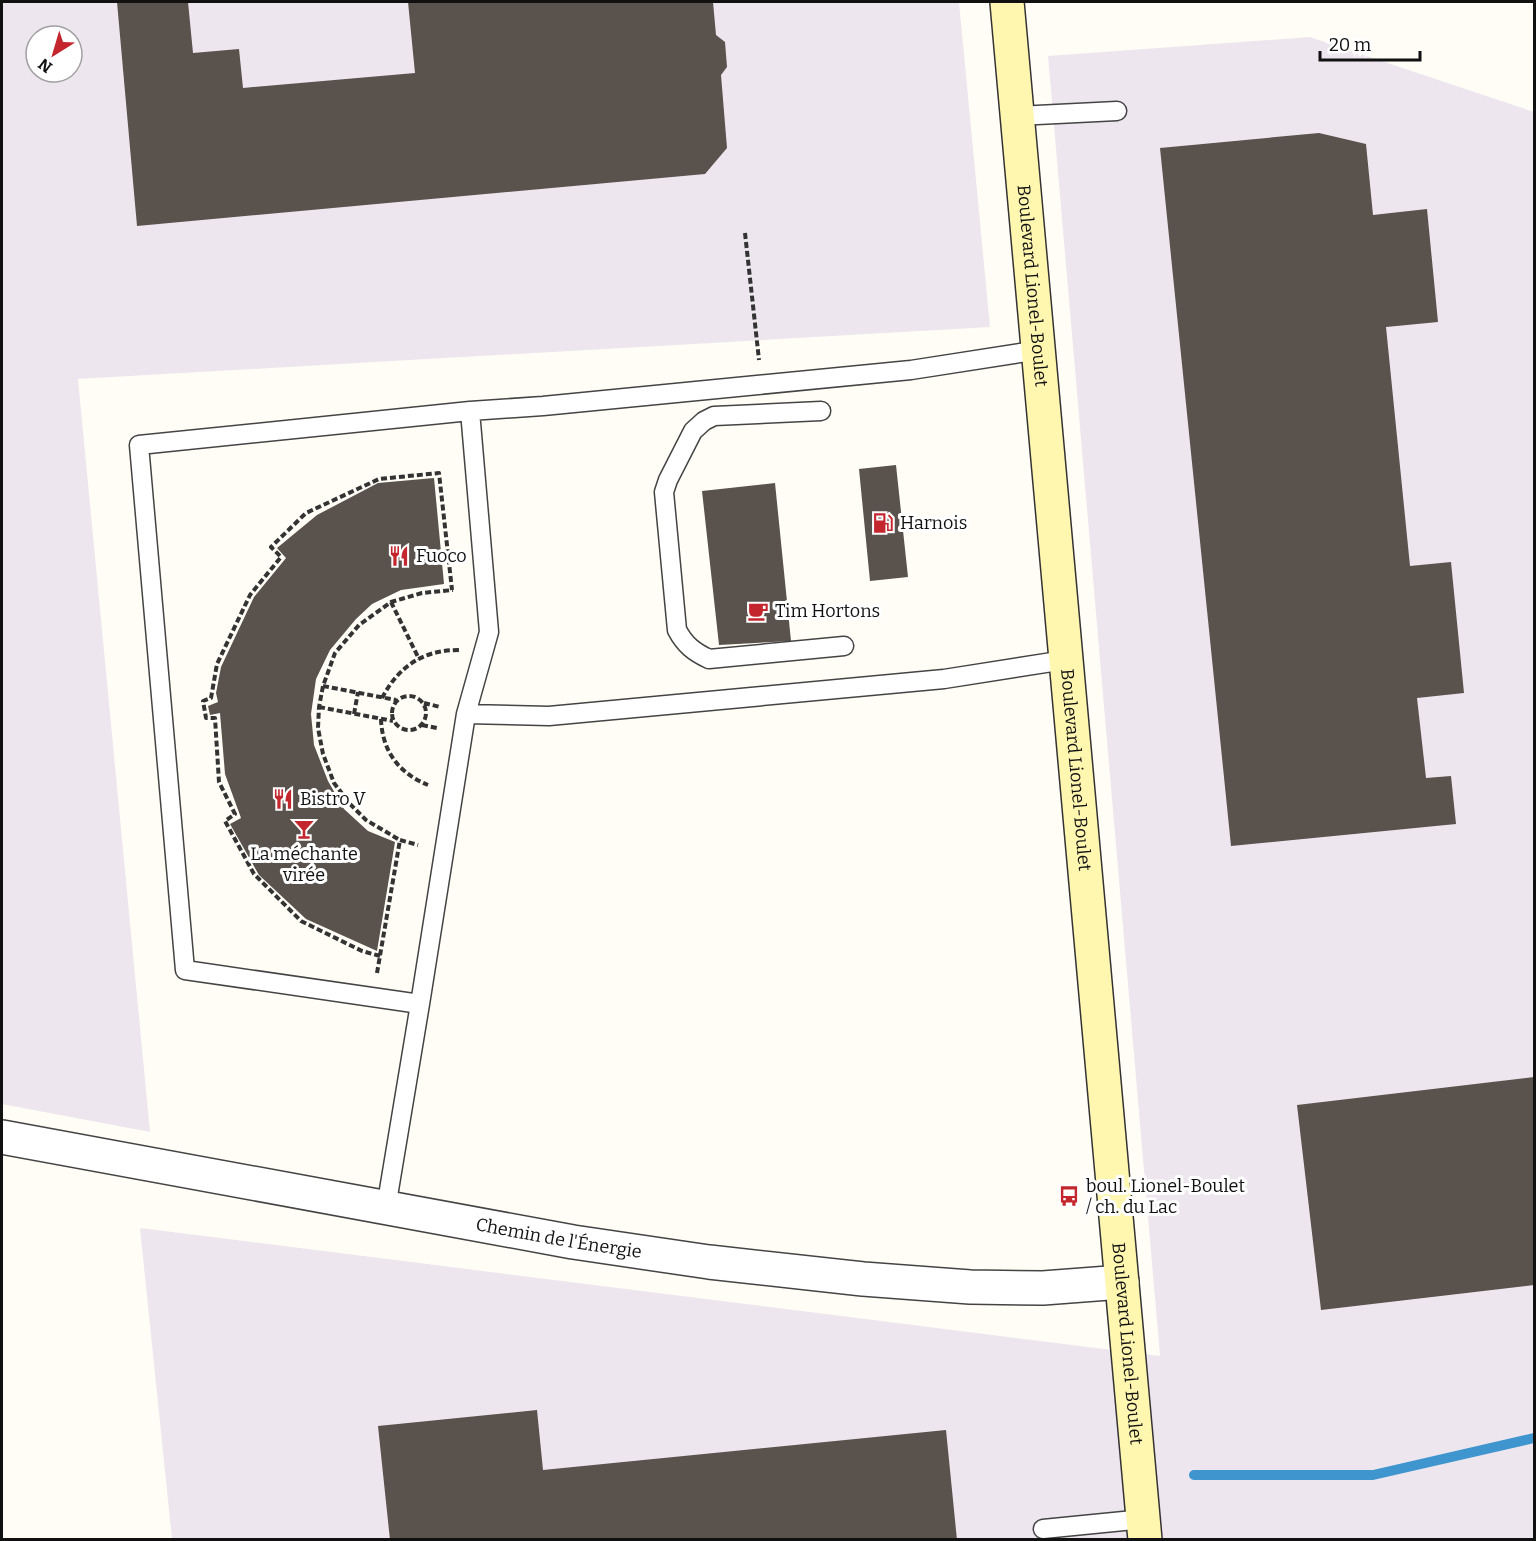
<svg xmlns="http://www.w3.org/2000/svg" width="1536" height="1541" viewBox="0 0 1536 1541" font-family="Bitter,serif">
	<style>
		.industrial { fill: #eee6ef; fill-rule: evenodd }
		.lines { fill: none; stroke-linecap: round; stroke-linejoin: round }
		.stream { stroke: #3f96cf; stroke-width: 10 }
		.building { fill: #5a524d }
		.service-casing { stroke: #444; stroke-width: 21 }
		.minor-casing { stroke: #444; stroke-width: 36 }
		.secondary-casing { stroke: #333; stroke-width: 36 }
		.path { stroke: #333; stroke-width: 4; stroke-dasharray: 6 3; stroke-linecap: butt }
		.service { stroke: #fff; stroke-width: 18 }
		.minor { stroke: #fff; stroke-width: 33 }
		.secondary { stroke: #fff6b0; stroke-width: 33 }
		.labels { text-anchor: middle; stroke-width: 6; stroke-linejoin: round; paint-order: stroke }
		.street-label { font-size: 18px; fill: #111; stroke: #fff }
		.poi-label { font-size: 18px; fill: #111; stroke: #fff; text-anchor: start }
	</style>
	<rect width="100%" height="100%" fill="#fffdf5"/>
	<path class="industrial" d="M2,2h957l31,325 -912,52 72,753 -148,-28zM36,36h36v36h-36z
		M1310,37l224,75v1427h-1362l-32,-311 1020,128 -112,-1300z"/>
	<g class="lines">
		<path class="stream" d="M1194,1475h179l161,-37"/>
	</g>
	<path class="building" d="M117,2h71l5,51 46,-4 4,39 172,-15 -7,-71h305l3,33 9,7 2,25 -6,8 6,73 -22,26 -568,52z
		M1319,133l47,11 7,71 54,-6 11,113 -52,5 24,239 41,-4 13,131 -47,5 9,80 25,-2 5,48 -225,22 -71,-698z
		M896,465l12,112 -38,4 -11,-112z
		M434,478l10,106 -43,6 -29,14 -16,15 -26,31 -14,29 -5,35 3,31 14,36 16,28 24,22 27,11 -18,109 -71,-32 -47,-44 -29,-51 11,-6 -16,-44 -5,-61 -10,2 -2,-9 10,-4 -2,-9 5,-26 33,-70 32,-39 -9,-10 40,-33 61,-32z
		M775,483l16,158 -72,4 -17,-154z
		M1534,1077v208l-213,25 -24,-205z
		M537,1410l6,60 403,-40 11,110h-567l-12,-114z"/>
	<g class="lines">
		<g class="service-casing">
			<path id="service" d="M1017,116l100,-5
				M821,411l-107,5 -10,5 -11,10 -25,49 -4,12 13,138c8,15 17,22 32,29l135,-13
				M466,714l83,2 395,-37 121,-19
				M420,1004l-235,-34 -46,-525 331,-34 73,-5 368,-36 128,-20
				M386,1208l34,-204 46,-290 23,-82 -19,-221
				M1043,1529l101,-10"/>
		</g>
		<g class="minor-casing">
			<g id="minor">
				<path id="s1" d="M2,1137l571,105 136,20 154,17 107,8 73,1 79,-6"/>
			</g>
		</g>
		<g class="secondary-casing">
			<g id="secondary">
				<path id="s2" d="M1007,2c46,512 92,1025 138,1538"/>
			</g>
		</g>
		<path class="path" d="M745,233l14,127
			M391,602l28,57
			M323,686l73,14
			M392 713a17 17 0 1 1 34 0a17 17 0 1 1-34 0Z
			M382,698c17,-32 41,-48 77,-48
			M424,703l16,4
			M319,707l74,14
			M354,714l4,-22
			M381,719c1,31 17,54 47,66
			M422,725l15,3
			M398,839l-32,-19 -16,-16 -16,-21 -11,-29 -5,-26 1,-21 4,-21 12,-33 24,-28 32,-23 31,-9 31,-3
			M380,956l-18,-5 -61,-30 -47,-47 -29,-53 10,-7 -16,-32 -4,-64h-9l-3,-17 8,-3 6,-34 33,-69 31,-38 -10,-10 35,-34 73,-34 60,-6 13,117
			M377,973l23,-133 18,5"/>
		<use href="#service" class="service"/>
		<use href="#minor" class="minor"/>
		<use href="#secondary" class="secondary"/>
	</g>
	<defs>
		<g id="fuel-bare" transform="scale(1.62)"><path d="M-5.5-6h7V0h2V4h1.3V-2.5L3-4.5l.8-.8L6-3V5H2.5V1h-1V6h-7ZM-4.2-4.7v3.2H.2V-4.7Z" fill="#c4262e" stroke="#fff" stroke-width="2.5" paint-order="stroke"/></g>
		<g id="restaurant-bare" transform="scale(1.62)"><path d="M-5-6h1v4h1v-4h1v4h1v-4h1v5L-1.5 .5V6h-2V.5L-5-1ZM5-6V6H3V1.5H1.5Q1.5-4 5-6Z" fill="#c4262e" stroke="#fff" stroke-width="2.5" paint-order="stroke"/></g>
		<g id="cafe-bare" transform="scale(1.62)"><path d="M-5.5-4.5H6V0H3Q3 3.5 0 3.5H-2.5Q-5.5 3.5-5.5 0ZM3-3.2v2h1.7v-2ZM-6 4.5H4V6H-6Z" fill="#c4262e" stroke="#fff" stroke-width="2.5" paint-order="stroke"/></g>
		<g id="bar-bare" transform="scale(1.62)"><path d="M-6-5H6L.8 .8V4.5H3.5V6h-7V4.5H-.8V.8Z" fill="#c4262e" stroke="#fff" stroke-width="2.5" paint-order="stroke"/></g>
		<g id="bus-bare" transform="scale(1.62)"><path d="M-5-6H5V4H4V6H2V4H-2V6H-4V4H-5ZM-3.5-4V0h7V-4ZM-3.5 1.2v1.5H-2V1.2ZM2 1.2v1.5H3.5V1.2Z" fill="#c4262e" stroke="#fff" stroke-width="2.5" paint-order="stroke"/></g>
	</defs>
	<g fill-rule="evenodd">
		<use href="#fuel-bare" x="883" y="523"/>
		<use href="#restaurant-bare" x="399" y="556"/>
		<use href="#cafe-bare" x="758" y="611"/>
		<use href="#restaurant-bare" x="283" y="799"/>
		<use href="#bar-bare" x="304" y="829"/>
		<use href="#bus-bare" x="1069" y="1196"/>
	</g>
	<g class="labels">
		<g class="street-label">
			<text dy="6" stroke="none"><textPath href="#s2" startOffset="285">Boulevard Lionel-Boulet</textPath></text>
			<text dy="6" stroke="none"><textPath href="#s2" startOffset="771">Boulevard Lionel-Boulet</textPath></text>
			<text dy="6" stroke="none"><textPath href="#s1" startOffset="566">Chemin de l'Énergie</textPath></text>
			<text dy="6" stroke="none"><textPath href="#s2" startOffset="1347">Boulevard Lionel-Boulet</textPath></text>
		</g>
		<g class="poi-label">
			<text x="900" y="529">Harnois</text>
			<text x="416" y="562">Fuoco</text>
			<text x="775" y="617">Tim Hortons</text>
			<text x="300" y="805">Bistro V</text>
			<text x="304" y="860" text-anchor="middle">La méchante<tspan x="304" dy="21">virée</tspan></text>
			<text x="1086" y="1192">boul. Lionel-Boulet<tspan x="1086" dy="21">/ ch. du Lac</tspan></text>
		</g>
	</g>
	<rect width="1536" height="1541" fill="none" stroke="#111111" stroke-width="6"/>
	<g transform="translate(54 54) rotate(217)"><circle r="28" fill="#ffffff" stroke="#a0a0a0" stroke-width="1.5"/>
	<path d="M0-4.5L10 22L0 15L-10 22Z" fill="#c4262e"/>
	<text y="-9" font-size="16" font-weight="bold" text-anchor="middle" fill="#111111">N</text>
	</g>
	<path d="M1320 51v9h100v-9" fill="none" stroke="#111111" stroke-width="3"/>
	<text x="1329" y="51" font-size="18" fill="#111111" stroke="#ffffff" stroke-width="4.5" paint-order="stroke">20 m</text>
</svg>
